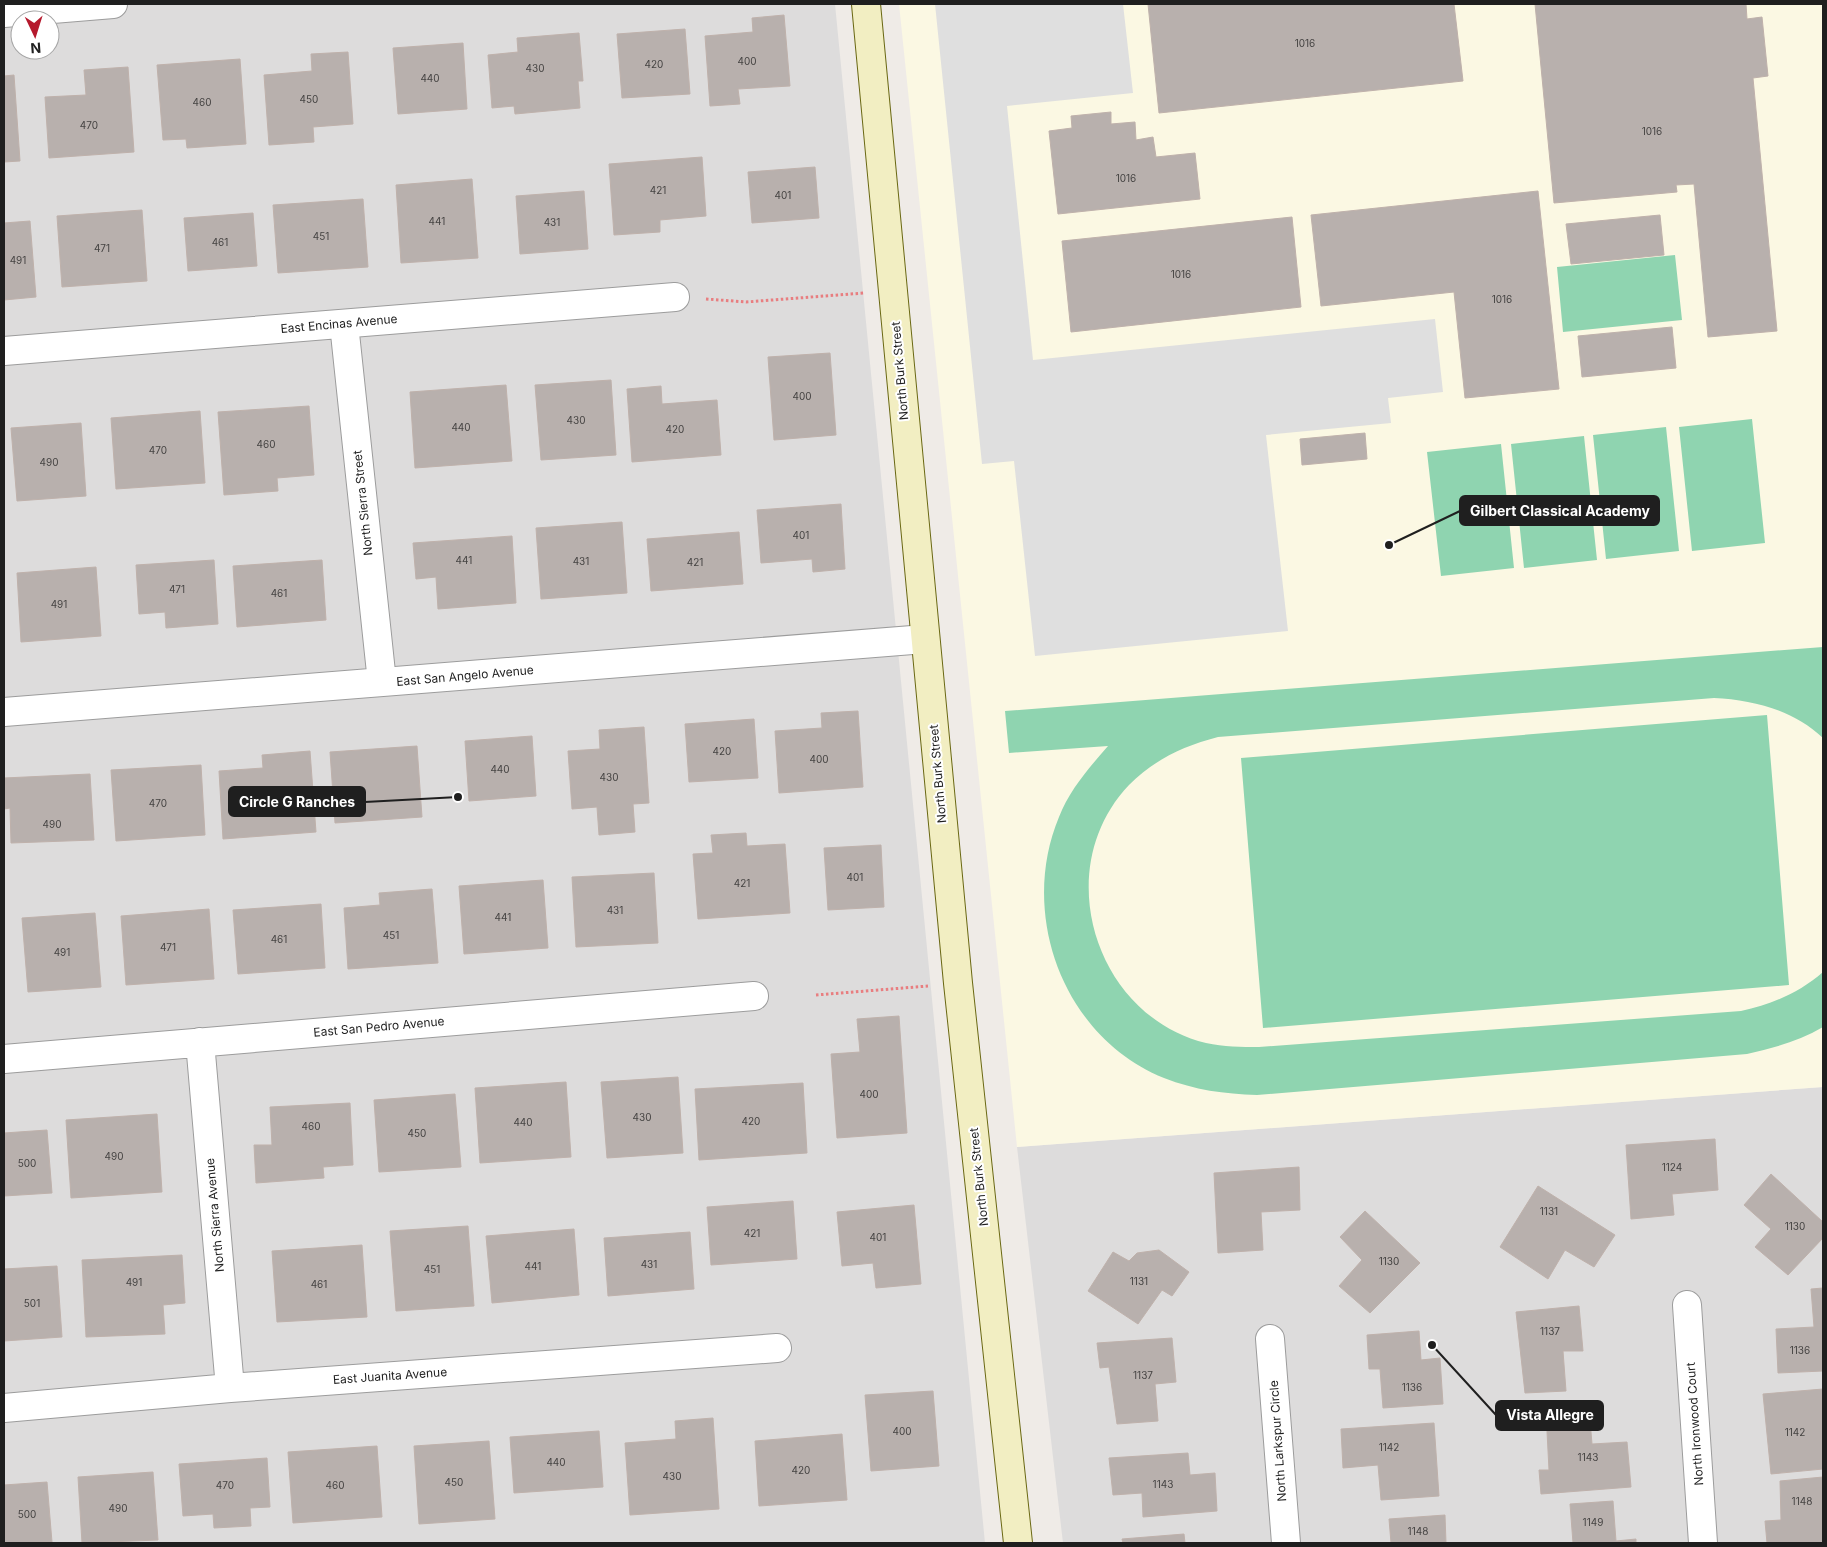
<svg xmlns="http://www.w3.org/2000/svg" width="1827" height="1547" viewBox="0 0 1827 1547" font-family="Inter,sans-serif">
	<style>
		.residential { fill: #dddcdc; fill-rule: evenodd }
		.education { fill: #fbf8e3 }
		.pitch { fill: #8fd4b0 }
		.parking { fill: #dfdfdf }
		.building { fill: #b8b0ad; stroke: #bfb1ab }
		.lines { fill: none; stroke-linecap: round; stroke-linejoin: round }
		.street-casing { stroke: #9c9c9c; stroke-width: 30 }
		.secondary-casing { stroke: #6a6813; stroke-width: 30 }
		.path { stroke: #e87e80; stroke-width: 3; stroke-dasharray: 2.5 2.5; stroke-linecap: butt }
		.street { stroke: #fff; stroke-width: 28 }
		.secondary { stroke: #f2eec2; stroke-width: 28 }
		.labels { text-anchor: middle; stroke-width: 4; stroke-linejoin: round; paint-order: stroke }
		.number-label { font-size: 10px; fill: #454342 }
		.street-label { font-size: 12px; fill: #1f1f1f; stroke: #fff }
		.leader { fill: none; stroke: #1f1f1f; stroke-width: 2 }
		.callout-dot { fill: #1f1f1f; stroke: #fff; stroke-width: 2 }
		.callout { fill: #1f1f1f; stroke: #1f1f1f; stroke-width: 2 }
		.callout-label { font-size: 14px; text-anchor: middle; font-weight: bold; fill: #fff }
	</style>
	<rect width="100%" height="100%" fill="#efebe7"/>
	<path class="residential" d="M4,4h831l150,1539h-981zM20,20h30v30h-30z
		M1823,1087v456h-760l-46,-396z"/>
	<path class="education" d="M899,4h924v1083l-806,60z"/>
	<path class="pitch" d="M1675,255l7,65 -119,12 -6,-65z
		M1752,419l13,124 -73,8 -13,-124z
		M1666,427l13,124 -73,8 -13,-124z
		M1584,436l13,124 -73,8 -13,-124z
		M1501,444l13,124 -73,8 -14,-124z
		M1823,647v91c-30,-28 -69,-38 -109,-40l-496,39c-35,9 -64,23 -89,48 -80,84 -34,231 77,258 18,4 35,4 53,4l482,-36c31,-7 58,-18 82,-39v55c-24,14 -49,21 -76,27l-490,41c-33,-1 -62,-5 -93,-17 -100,-40 -146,-163 -105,-261 11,-28 30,-49 49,-71l-99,7 -4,-42z
		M1767,715l22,270 -526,43 -22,-270z"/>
	<path class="parking" d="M935,4h188l10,89 -126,13 26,254 402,-41 8,73 -55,6 3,25 -125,12 22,196 -253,25 -21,-195 -32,3z"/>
	<path class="building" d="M1148,4h306l9,77 -304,32z
		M1535,4h211l1,15 15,-2 6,59 -15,2 24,253 -69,6 -14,-153 -18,1 1,7 -123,11z
		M784,15l6,71 -52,3 2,15 -30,2 -5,-70 48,-4 -1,-14z
		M685,29l5,65 -68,4 -5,-64z
		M579,33l4,48h-5l2,27 -65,6 -1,-8 -22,2 -4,-53 30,-3 -1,-14z
		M463,43l4,66 -69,5 -5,-66z
		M348,52l5,72 -40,3 1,15 -45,3 -5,-70 48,-4 -1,-17z
		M240,59l6,85 -59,4 -1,-9 -23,1 -6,-75z
		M128,67l6,85 -85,6 -4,-61 41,-2 -2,-25z
		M14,75l6,86 -16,1v-86z
		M1111,112v12l24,-2 1,18 17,-3 3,20 39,-4 5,46 -142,15 -9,-83 23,-3 -1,-12z
		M702,157l4,59 -46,4v12l-46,3 -5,-71z
		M815,167l4,51 -67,5 -4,-51z
		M472,179l6,79 -77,5 -5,-78z
		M584,191l4,58 -68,5 -4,-58z
		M1538,191l21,198 -94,9 -11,-106 -133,14 -10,-91z
		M363,199l5,68 -90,6 -5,-68z
		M142,210l5,71 -85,6 -5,-71z
		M253,213l4,53 -69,5 -4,-53z
		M1660,215l4,40 -93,9 -5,-40z
		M1292,217l9,90 -230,25 -9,-91z
		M30,221l6,76 -32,3v-77z
		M1672,327l4,41 -94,9 -4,-41z
		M830,353l6,82 -62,5 -6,-83z
		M611,380l5,75 -75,5 -6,-75z
		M506,385l6,76 -97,7 -5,-76z
		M661,386l1,18 55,-4 4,55 -89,7 -5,-73z
		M309,406l5,69 -37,3 1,13 -54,4 -6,-83z
		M200,411l5,72 -89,6 -5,-71z
		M81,423l5,73 -69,5 -6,-73z
		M1365,433l2,26 -65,6 -2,-26z
		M841,504l4,65 -32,3 -1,-13 -51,4 -4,-53z
		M622,522l5,71 -86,6 -5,-71z
		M739,532l4,52 -92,7 -4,-52z
		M512,536l4,67 -78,6 -2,-32 -20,2 -3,-36z
		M214,560l4,64 -52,4 -1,-16 -26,2 -3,-49z
		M322,560l4,60 -89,7 -4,-61z
		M96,567l5,69 -80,6 -4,-69z
		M858,711l5,76 -84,6 -4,-62 47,-3 -1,-15z
		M754,719l4,59 -69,4 -4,-58z
		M644,727l5,76 -16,1 2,28 -36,3 -2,-28 -25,2 -4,-58 32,-2 -1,-19z
		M532,736l4,60 -67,5 -4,-60z
		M417,746l5,71 -87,6 -5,-71z
		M310,751l6,81 -93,7 -4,-68 44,-3 -1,-13z
		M201,765l4,70 -89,6 -5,-71z
		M90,774l4,66 -83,3 -1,-35 -6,1v-31z
		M746,833l1,13 38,-2 5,69 -92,6 -5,-65 20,-1 -2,-18z
		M881,845l3,62 -56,3 -4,-62z
		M654,873l4,70 -82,4 -4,-70z
		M543,880l5,68 -84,6 -5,-68z
		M432,889l6,74 -90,6 -4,-61 36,-3 -1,-12z
		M321,904l4,64 -87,6 -5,-64z
		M209,909l5,70 -88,6 -5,-69z
		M95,913l6,74 -73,5 -6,-74z
		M899,1016l8,117 -70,5 -6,-84 29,-2 -3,-33z
		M678,1077l5,76 -76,5 -6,-76z
		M566,1082l5,75 -91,6 -5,-75z
		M803,1083l4,70 -108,7 -4,-71z
		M455,1094l6,73 -82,5 -5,-72z
		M350,1103l3,62 -30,2 1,11 -68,5 -2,-38h18l-2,-38z
		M157,1114l5,78 -91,6 -5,-78z
		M47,1130l5,63 -48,3v-63z
		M1715,1139l3,51 -46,4 2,21 -43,4 -5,-74z
		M1299,1167l1,43 -39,2 2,38 -45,3 -4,-80z
		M1771,1174l52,48v16l-35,37 -33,-28 16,-18 -27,-24z
		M1538,1186l77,49 -21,32 -29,-17 -17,29 -48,-32z
		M793,1201l4,58 -86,6 -4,-58z
		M914,1205l7,79 -45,4 -3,-25 -31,3 -5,-54z
		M1365,1211l55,52 -50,50 -31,-27 23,-26 -22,-23z
		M468,1226l6,80 -78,5 -6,-80z
		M574,1229l5,66 -87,8 -6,-67z
		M690,1232l4,57 -86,7 -4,-58z
		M362,1245l5,72 -90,5 -5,-71z
		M1159,1250l30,22 -17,24 -10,-6 -24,34 -50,-33 25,-39 16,9 8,-8z
		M182,1255l3,48 -22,2 2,29 -79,3 -4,-77z
		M57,1266l5,71 -58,4v-72z
		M1823,1288v83l-45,2 -2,-44 38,-2 -3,-38z
		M1579,1306l4,45h-20l3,40 -41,2 -9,-81z
		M1419,1331l2,29 19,-2 3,46 -60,4 -3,-39h-11l-2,-34z
		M1172,1338l4,44 -21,2 3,37 -41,3 -8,-57 -9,1 -3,-25z
		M1823,1389v80l-52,5 -8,-80z
		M933,1391l6,75 -68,5 -6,-76z
		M1589,1408l3,36 35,-2 4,45 -90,7 -2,-24h10l-3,-58z
		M713,1418l6,91 -89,6 -5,-72 51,-4 -1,-18z
		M1434,1423l5,73 -58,4 -3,-35 -35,3 -2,-39z
		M599,1431l4,56 -89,6 -4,-56z
		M842,1434l5,66 -88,6 -4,-65z
		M489,1441l6,78 -76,5 -5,-78z
		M377,1446l5,71 -89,6 -5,-71z
		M1188,1453l2,22 25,-2 2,38 -74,6 -1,-24 -29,2 -4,-37z
		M267,1458l3,49 -20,1 1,18 -37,2 -1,-14 -30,2 -4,-52z
		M153,1472l5,68 -76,3 -4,-66z
		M1823,1477v66h-56l-2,-22 16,-1 -1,-39z
		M47,1482l5,60 -48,1v-58z
		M1613,1501l3,40 20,-2v4h-63l-3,-39z
		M1445,1515l1,28h-55l-2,-24z
		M1184,1534l1,9h-62l-1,-4z"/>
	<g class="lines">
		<g class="street-casing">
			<path id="street" d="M4,13l109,-9
				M344,324l38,358
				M4,351l671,-54
				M4,712l921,-73
				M200,1042l30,346
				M4,1059l750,-63
				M1687,1305l16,238
				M1270,1339l16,204
				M4,1408l226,-20 547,-40"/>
		</g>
		<g class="secondary-casing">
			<path id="secondary" d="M866,4l92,979 60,560"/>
		</g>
		<path class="path" d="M706,299l40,3 118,-9
			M816,995l112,-9"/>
		<use href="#street" class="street"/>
		<use href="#secondary" class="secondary"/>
	</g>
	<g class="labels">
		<g class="number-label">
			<text x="1305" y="47">1016</text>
			<text x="747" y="65">400</text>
			<text x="654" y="68">420</text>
			<text x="535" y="72">430</text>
			<text x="430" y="82">440</text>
			<text x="309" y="103">450</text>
			<text x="202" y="106">460</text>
			<text x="89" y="129">470</text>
			<text x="1652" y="135">1016</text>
			<text x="1126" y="182">1016</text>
			<text x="658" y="194">421</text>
			<text x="783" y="199">401</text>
			<text x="437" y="225">441</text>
			<text x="552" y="226">431</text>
			<text x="321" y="240">451</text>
			<text x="220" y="246">461</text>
			<text x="102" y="252">471</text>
			<text x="18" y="264">491</text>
			<text x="1181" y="278">1016</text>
			<text x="1502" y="303">1016</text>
			<text x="802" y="400">400</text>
			<text x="576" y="424">430</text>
			<text x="461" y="431">440</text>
			<text x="675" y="433">420</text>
			<text x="266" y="448">460</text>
			<text x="158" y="454">470</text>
			<text x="49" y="466">490</text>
			<text x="801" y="539">401</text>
			<text x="464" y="564">441</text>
			<text x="581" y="565">431</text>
			<text x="695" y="566">421</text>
			<text x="177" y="593">471</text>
			<text x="279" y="597">461</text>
			<text x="59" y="608">491</text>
			<text x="722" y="755">420</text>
			<text x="819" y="763">400</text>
			<text x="500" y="773">440</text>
			<text x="609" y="781">430</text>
			<text x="158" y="807">470</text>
			<text x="52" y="828">490</text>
			<text x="855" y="881">401</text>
			<text x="742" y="887">421</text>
			<text x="615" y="914">431</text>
			<text x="503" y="921">441</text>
			<text x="391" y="939">451</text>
			<text x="279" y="943">461</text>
			<text x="168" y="951">471</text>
			<text x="62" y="956">491</text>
			<text x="869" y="1098">400</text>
			<text x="642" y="1121">430</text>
			<text x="751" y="1125">420</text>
			<text x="523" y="1126">440</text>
			<text x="311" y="1130">460</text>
			<text x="417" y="1137">450</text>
			<text x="114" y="1160">490</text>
			<text x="27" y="1167">500</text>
			<text x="1672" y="1171">1124</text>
			<text x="1549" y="1215">1131</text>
			<text x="1795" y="1230">1130</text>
			<text x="752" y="1237">421</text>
			<text x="878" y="1241">401</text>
			<text x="1389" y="1265">1130</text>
			<text x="649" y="1268">431</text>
			<text x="533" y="1270">441</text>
			<text x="432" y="1273">451</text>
			<text x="1139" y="1285">1131</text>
			<text x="134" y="1286">491</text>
			<text x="319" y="1288">461</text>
			<text x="32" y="1307">501</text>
			<text x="1550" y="1335">1137</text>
			<text x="1800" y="1354">1136</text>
			<text x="1143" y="1379">1137</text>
			<text x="1412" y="1391">1136</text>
			<text x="902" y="1435">400</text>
			<text x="1795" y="1436">1142</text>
			<text x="1389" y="1451">1142</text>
			<text x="1588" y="1461">1143</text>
			<text x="556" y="1466">440</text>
			<text x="801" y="1474">420</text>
			<text x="672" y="1480">430</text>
			<text x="454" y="1486">450</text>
			<text x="1163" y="1488">1143</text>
			<text x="225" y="1489">470</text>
			<text x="335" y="1489">460</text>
			<text x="1802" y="1505">1148</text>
			<text x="118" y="1512">490</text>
			<text x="27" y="1518">500</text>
			<text x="1593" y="1526">1149</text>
			<text x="1418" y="1535">1148</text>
		</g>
		<g class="street-label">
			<text transform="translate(339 324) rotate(-5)" y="4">East Encinas Avenue</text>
			<text transform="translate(900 371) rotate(-95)" y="4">North Burk Street</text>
			<text transform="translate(363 503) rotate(-96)" y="4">North Sierra Street</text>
			<text transform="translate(465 676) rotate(-5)" y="4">East San Angelo Avenue</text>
			<text transform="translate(938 774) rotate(-95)" y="4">North Burk Street</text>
			<text transform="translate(379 1027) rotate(-5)" y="4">East San Pedro Avenue</text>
			<text transform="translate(979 1177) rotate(-96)" y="4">North Burk Street</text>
			<text transform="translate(215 1215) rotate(-95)" y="4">North Sierra Avenue</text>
			<text transform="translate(390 1376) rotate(-4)" y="4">East Juanita Avenue</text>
			<text transform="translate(1695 1424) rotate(-94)" y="4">North Ironwood Court</text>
			<text transform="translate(1278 1441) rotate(-94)" y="4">North Larkspur Circle</text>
		</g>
	</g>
	<path class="leader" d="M1389 545L1460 511M458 797L365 802M1432 1345L1496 1415"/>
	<g class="callout-dot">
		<circle cx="1389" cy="545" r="5"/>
		<circle cx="458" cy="797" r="5"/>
		<circle cx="1432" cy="1345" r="5"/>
	</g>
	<g class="callout">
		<rect x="1460" y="496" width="199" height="29" rx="5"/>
		<rect x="229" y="787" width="136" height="29" rx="5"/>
		<rect x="1496" y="1401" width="107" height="29" rx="5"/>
	</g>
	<g class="callout-label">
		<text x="1560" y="516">Gilbert Classical Academy</text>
		<text x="297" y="807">Circle G Ranches</text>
		<text x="1550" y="1420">Vista Allegre</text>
	</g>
	<rect width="1827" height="1547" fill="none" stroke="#1f1f1f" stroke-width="10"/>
	<g transform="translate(35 35) rotate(176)"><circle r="24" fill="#ffffff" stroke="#a5a5a5"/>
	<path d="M0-4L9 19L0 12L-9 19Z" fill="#b5192d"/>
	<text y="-8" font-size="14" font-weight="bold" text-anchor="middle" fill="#1f1f1f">N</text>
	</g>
</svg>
